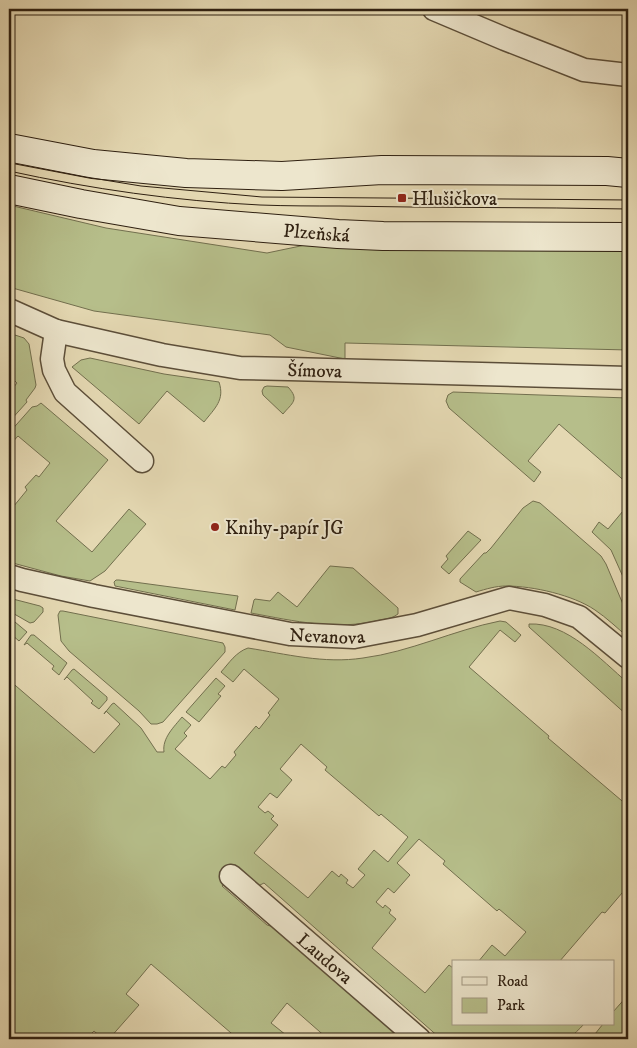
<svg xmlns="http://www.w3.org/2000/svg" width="637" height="1048" viewBox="0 0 637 1048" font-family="'IM FELL DW Pica',serif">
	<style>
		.green { fill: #b6be8a; stroke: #726f4e; fill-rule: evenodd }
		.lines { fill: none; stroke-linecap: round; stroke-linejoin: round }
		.minor-casing { stroke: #5c4e39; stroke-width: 25 }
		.secondary-casing { stroke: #2f2011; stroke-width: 30 }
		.minor { stroke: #ede6cd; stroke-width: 22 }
		.secondary { stroke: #ede6cd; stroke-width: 28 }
		.tram { stroke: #2f2011; stroke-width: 1 }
		.poi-dot { fill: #8f2418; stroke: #ede6cd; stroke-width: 2 }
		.labels { text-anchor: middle; stroke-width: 4; stroke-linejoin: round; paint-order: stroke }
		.poi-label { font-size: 19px; fill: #2f2011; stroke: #ede6cd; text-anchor: start }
		.street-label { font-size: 19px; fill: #2f2011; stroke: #ede6cd }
	</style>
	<rect width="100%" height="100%" fill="#e4d8b2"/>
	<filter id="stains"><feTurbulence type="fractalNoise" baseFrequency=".004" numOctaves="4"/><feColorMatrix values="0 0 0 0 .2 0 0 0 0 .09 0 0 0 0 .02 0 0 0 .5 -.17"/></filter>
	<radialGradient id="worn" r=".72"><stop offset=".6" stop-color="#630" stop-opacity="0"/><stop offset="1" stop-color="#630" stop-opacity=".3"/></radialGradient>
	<path class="green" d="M9,205l97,23 161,25 43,-9 318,5v101l-283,-7v16l-59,-12 -16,-12 -176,-24 -85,-24z
		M9,333l15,5 5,6 7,41 -1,3 -9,12 1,2 -18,20v-29l8,-10 -8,-8z
		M90,358l74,16 55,8c6,18 -4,26 -15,40l-37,-31 -28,33 -67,-57 9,-7z
		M267,386l21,1c12,13 4,16 -5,27l-20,-19 -1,-4 2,-4z
		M453,392l175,6v86l-69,-60 -31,37 13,11 -7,10 -85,-74 -3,-7 2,-6z
		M41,403l67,57 -52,61 36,31 37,-43 17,15 -41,47 -15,10 -29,-5 -52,-14v-50l18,-22 -2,-3 11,-12 3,2 11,-14 -32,-27 -9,10v-13l23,-26 5,-1z
		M533,501l7,2 61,53 5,8 22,52v21c-11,-9 -21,-19 -33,-27 -22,-15 -62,-24 -89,-24 -10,0 -20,3 -30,6l-16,-10v-3l24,-26h2l5,-5 32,-40z
		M628,505v83l-17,-38 -19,-18 7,-10 9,7z
		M468,531l13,9 -32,34 -8,-7 7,-8 -2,-3z
		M330,566l23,2 45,40v6c-5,4 -11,5 -18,6 -43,11 -86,1 -129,-7l3,-13 1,-1 15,2 8,-9 19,15z
		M116,580h3l119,16 -3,14 -120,-24 -1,-4z
		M9,598l31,8 3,2v4l-9,10 -4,1 -21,-12z
		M60,611h3l160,32 2,4v5l-62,70 -6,2h-6l-12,-13 -70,-60 -8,-10 -3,-26z
		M9,617l18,15 -8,9 -7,-6 2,-3 -5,-4z
		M500,621l6,1 15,13 -6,7 -15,-12 -31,37 80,69 -1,2 80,68v80l-23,27 -3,-1 -43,50h-81l14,-17 13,11 21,-24 -27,-23 -2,2 -54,-47 2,-3 -26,-22 -22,24 13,12 -16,18 -6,-5 -12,14 7,6 2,-3 6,5 -2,3 7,6 -24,29 53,45 24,-28 4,3v56h131c-5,6 -10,9 -14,15h-129l-177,-156 -8,4 -22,-15 -12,14 45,39 17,5 121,109h-77l-41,-36 -16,20 20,16h-53l-87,-75 -25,30 13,11 -30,34h-6l-9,-8 -8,8h-77v-359l85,73 26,-29 -14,-13 -2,3 8,-10 2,-1 27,25 16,24h7c-2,-14 10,-25 18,-35l9,8 -7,8 3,3 -12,13 35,30 12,-13 3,2 11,-13 -2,-3 22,-26 3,3 11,-14 -2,-2 11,-14 -35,-30 -11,13 -12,-10c8,-9 15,-20 27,-24 38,6 76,16 115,10 47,-6 91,-28 137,-37zM301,744l26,23 -2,3 54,46 2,-2 27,23 -20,25 -14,-12 -16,19 7,6 -12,13 -7,-5 2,-3 -7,-6 -2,3 -7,-6 -24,27 -54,-45 24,-28 -7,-6 3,-3 -6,-5 -3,2 -7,-6 12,-14 7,5 15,-18 -12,-11z
		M529,624c38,-2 72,36 99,59v33l-99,-89z
		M31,635h3l33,28 -8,12 -7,-6 2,-3 -27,-23 -3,2z
		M74,669l33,28v3l-8,9 -8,-6 2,-2 -26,-24 -3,3 8,-10z
		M216,678l9,8 -7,8 3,2 -22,26 -13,-10z
		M628,995v44h-37l12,-15h10v-12z"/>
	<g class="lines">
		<g class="minor-casing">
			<g id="minor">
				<path d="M434,9l71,30 79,31 44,5"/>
				<path id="s1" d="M9,310l47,21 106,24 78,13 49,1 339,9"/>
				<path d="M56,331l-4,28 2,11 11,22 77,69"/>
				<path id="s2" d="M9,576l13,4 72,16 196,38 64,3 63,-12 92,-27 36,7 34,12 49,40"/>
				<path id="s3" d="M231,876l188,163"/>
			</g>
		</g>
		<g class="secondary-casing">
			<g id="secondary">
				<path d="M9,148l84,16 93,9 96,3 100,-6 225,1 21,2"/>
				<path id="s4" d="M9,189l72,15 98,17 159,13 45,2 245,1"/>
			</g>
		</g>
		<use href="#minor" class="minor"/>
		<use href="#secondary" class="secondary"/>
		<path class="tram" d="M9,162l77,15 55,9 121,11 366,3
			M9,171c82,18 167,30 251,34 27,1 53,1 80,1 96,2 192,1 288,3"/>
	</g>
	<g class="poi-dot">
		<rect x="397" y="193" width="10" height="10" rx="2.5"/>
		<circle cx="215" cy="527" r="5"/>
	</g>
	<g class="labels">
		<g class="poi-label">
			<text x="412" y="205">Hlušičkova</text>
			<text x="225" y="534">Knihy-papír JG</text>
		</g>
		<g class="street-label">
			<text dy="7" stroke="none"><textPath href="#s4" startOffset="311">Plzeňská</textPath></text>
			<text dy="7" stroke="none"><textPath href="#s1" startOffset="314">Šímova</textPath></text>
			<text dy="7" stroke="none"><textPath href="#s2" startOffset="324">Nevanova</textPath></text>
			<text dy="7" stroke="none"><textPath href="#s3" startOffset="125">Laudova</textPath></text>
		</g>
	</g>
	<rect width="637" height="1048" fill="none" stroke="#e4d8b2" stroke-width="30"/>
	<rect x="10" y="10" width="617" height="1028" fill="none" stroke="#2f2011" stroke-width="2.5"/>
	<rect x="15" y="15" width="607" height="1018" fill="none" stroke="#2f2011"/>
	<rect x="452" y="960" width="162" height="65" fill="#ede6cd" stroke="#a19782"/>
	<rect x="462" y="977" width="25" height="8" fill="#ede6cd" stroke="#a19782"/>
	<text x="497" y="986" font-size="15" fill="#2f2011">Road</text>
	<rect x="462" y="998" width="25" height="15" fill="#b6be8a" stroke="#a19782"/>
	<text x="497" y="1010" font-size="15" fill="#2f2011">Park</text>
	<rect width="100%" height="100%" filter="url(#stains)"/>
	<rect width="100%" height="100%" fill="url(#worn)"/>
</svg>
